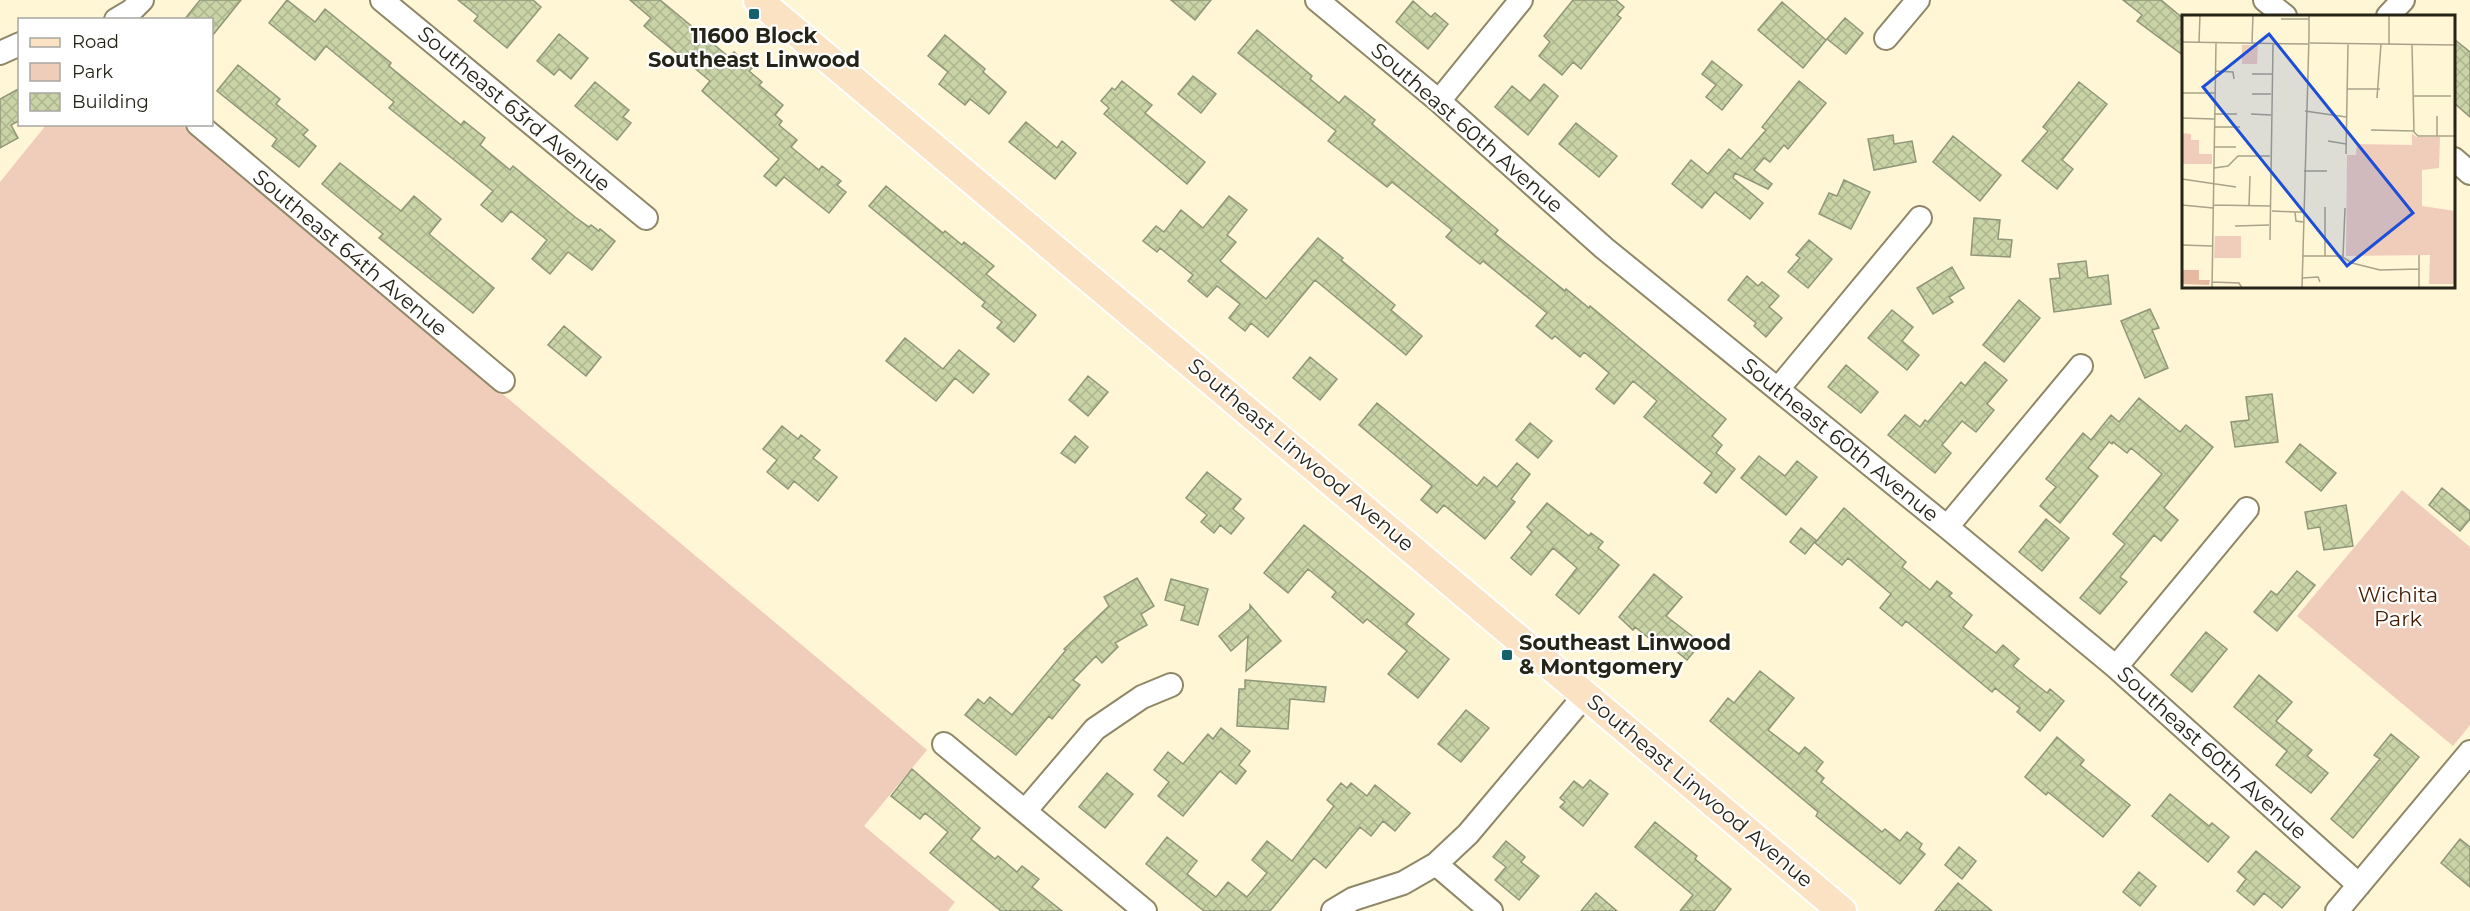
<svg xmlns="http://www.w3.org/2000/svg" width="2470" height="911" viewBox="0 0 2470 911" font-family="Montserrat,sans-serif">
	<style>
		.green { fill: #f0cdba }
		.building { fill: url(#building-cross-hatch); stroke: #909678; stroke-width: 1.5 }
		.lines { fill: none; stroke-linecap: round; stroke-linejoin: round }
		.minor-casing { stroke: #8f8768; stroke-width: 26 }
		.major-casing { stroke: #fff; stroke-width: 32 }
		.minor { stroke: #fff; stroke-width: 22 }
		.major { stroke: #fbe2c3; stroke-width: 28 }
		.poi-dot { fill: #14626b; stroke: #fff; stroke-width: 2 }
		.labels { text-anchor: middle; stroke-width: 4.5; stroke-linejoin: round; paint-order: stroke }
		.poi-label { font-size: 21px; font-weight: bold; fill: #262317; stroke: #fff }
		.street-label { font-size: 21px; fill: #262317; stroke: #fff }
		.park-label { font-size: 21px; fill: #451d01; stroke: #fff }
		.inset-road { fill: none; stroke: #a8a289; stroke-width: 1.5 }
		.view { fill: #1d4ed8; fill-opacity: 0.15; stroke: #1d4ed8; stroke-width: 3 }
		.inset-edge { fill: none; stroke: #262317; stroke-width: 3 }
	</style>
	<defs>
		<pattern id="building-cross-hatch" width="8" height="8" patternUnits="userSpaceOnUse" patternTransform="scale(1.5)"><rect width="8" height="8" fill="#c9d3a6"/><path d="M0 0l8 8M0 8l8-8" fill="none" stroke="#acb58e"/></pattern>
	</defs>
	<rect width="100%" height="100%" fill="#fff6d5"/>
	<path class="green" d="M46,125h136l745,625 -63,76 91,76 -7,9h-948v-729z
		M2402,490l68,57v178l-17,21 -156,-130z"/>
	<path class="building" d="M200,0h41l-29,36v-16h-28z
		M287,0l28,22 10,-13 66,54 -2,3 72,59 3,-4 21,17 -5,7 30,25 3,-4 62,51 14,10 2,-2 8,6 1,-2 15,12 -23,29 -24,-18 -18,22 -18,-15 15,-19 -36,-29 -9,11 -21,-17 12,-14 -104,-83 5,-6 -68,-56 -11,14 -46,-37z
		M458,0h75l8,7 -34,41 -33,-27 4,-5z
		M630,0h30l69,57 5,-5 18,16 -3,3 13,11 -3,3 24,20 -8,10 7,6 -3,4 18,15 -6,7 28,23 3,-4 19,15 -4,4 9,7 -17,21 -45,-36 -8,9 -12,-10 15,-17 -77,-68 8,-10 -66,-55 7,-8z
		M1171,0h40l-16,20z
		M1573,0h43l8,7 -7,8 4,3 -40,51 -8,-7 -11,13 -23,-19 11,-14 -6,-6z
		M2123,0h38l23,19v37l-47,-35 5,-6z
		M1413,1l18,16 4,-4 13,11 -20,25 -32,-27z
		M1782,2l44,38 -23,28 -45,-38z
		M1845,18l18,15 -17,21 -19,-15z
		M1257,30l55,46 -2,3 29,24 6,-7 30,24 -3,4 126,106 -3,4 70,57 1,-2 23,19 1,-2 136,113 -14,17 10,9 -6,8 19,16 -19,24 -12,-10 8,-10 -68,-56 13,-16 -24,-20 -19,23 -18,-15 13,-16 -25,-21 -4,5 -25,-21 -3,3 -16,-13 11,-13 -64,-52 -3,3 -34,-27 6,-7 -60,-48 -5,5 -59,-46 8,-10 -98,-78z
		M559,34l29,24 -17,21 -12,-10 -5,6 -17,-14z
		M945,35l40,34 -2,3 23,20 -17,22 -19,-15 -5,6 -26,-21 9,-12 -20,-16z
		M2454,39l16,13v65l-16,-14z
		M1712,61l30,24 -20,25 -16,-13 10,-12 -14,-11z
		M238,65l42,34 -4,5 32,26 -5,5 13,11 -17,21 -27,-21 5,-7 -60,-48z
		M1193,76l23,18 -15,19 -23,-19z
		M1122,81l30,24 -7,8 60,49 -18,22 -83,-70 5,-6 -8,-7 11,-13 3,2z
		M1799,81l27,22 -38,46 -4,-4 -14,17 -6,-4 -10,12 18,14 -4,5 -33,-16 -2,5 30,25 -13,16 -35,-27 -13,16 -30,-24 19,-24 17,14 21,-25 12,10 25,-29 -4,-3z
		M595,82l34,28 -6,7 8,6 -14,17 -42,-34z
		M2079,82l28,22 -45,56 11,9 -16,20 -35,-28 26,-30 -5,-4z
		M1544,84l14,12 -30,39 -33,-28 17,-21 18,15z
		M20,88v32l-9,5 7,13 -18,10v-49z
		M1026,122l31,26 5,-7 14,12 -21,26 -46,-37z
		M1576,123l41,33 -18,21 -40,-33z
		M1893,135l1,9 18,-3 4,21 -42,8 -6,-31z
		M1953,136l48,39 -21,26 -47,-39z
		M340,163l61,48 13,-15 27,23 -12,15 65,54 -21,25 -94,-75 4,-4 -61,-50z
		M1844,180l26,12 -19,37 -32,-15 10,-21 8,3z
		M886,186l57,47 2,-2 17,14 2,-3 30,24 -8,8 50,41 -22,27 -17,-14 5,-6 -20,-16 3,-4 -116,-96z
		M1229,196l18,14 -20,25 9,7 -16,19 46,38 52,-61 25,20 -2,2 54,45 -4,5 31,26 -16,19 -91,-75 -47,57 -17,-14 -6,8 -16,-13 11,-14 -23,-18 -10,11 -19,-16 5,-6 -33,-27 -3,4 -14,-11 13,-15 8,6 17,-22 22,18z
		M1974,218l26,2 -2,19 14,1 -2,17 -39,-2z
		M1809,240l23,19 -24,29 -20,-16 12,-14 -4,-3z
		M2086,261l2,17 20,-3 3,29 -57,8 -4,-33 10,-1 -2,-14z
		M1952,267l12,21 -15,9 4,5 -20,12 -16,-26z
		M1747,276l11,10 4,-4 17,14 -10,11 13,11 -16,19 -12,-11 2,-3 -28,-23z
		M2019,300l21,18 -36,44 -21,-17z
		M2150,309l9,19 -7,2 16,38 -23,10 -24,-57z
		M1892,310l21,17 -11,14 17,14 -12,15 -39,-32z
		M564,326l37,31 -15,19 -38,-31z
		M905,338l38,31 16,-19 30,24 -16,19 -18,-15 -19,23 -50,-40z
		M1310,357l27,22 -17,21 -27,-22z
		M1985,362l22,18 -20,24 7,6 -18,22 -14,-11 -20,24 9,8 -16,20 -47,-38 17,-20 15,12 5,-7 3,2 33,-40 4,4z
		M1846,365l32,27 -17,21 -33,-26z
		M1088,376l20,16 -20,24 -19,-16z
		M2272,394l6,48 -43,5 -4,-25 18,-2 -3,-23z
		M2139,398l41,34 6,-7 27,22 -49,61 14,12 -17,21 -7,-6 -34,42 7,5 -27,32 -20,-16 45,-54 -12,-10 49,-60 -31,-26 -4,5 -14,-11 -1,2 -3,-2 -21,26 10,8 -38,47 -20,-17 16,-19 -10,-8 37,-46 8,7 20,-25 8,7z
		M1377,403l100,83 7,-9 13,10 20,-24 13,11 -19,25 4,3 -30,37 -41,-34 -7,8 -16,-13 11,-14 -73,-61z
		M1530,423l22,18 -14,17 -22,-18z
		M782,426l16,13 3,-4 19,15 -7,8 24,19 -19,24 -24,-20 -6,8 -21,-17 10,-12 -14,-11z
		M1075,436l13,11 -13,16 -14,-10z
		M2300,444l36,29 -15,18 -35,-29z
		M1759,456l26,20 12,-15 20,16 -31,38 -45,-37z
		M1207,472l34,27 -8,10 11,9 -13,16 -11,-9 -6,8 -13,-11 6,-7 -21,-17z
		M2442,488l28,23v8l-10,12 -31,-26z
		M1547,503l42,33 2,-3 12,9 -5,6 21,17 -40,49 -23,-19 21,-27 -24,-20 -22,27 -20,-17 21,-26 -5,-5z
		M2346,505l7,41 -29,4 -4,-23 -12,2 -3,-17z
		M1844,508l62,54 -4,5 28,23 7,-9 15,12 -3,3 23,19 -9,12 33,26 7,-8 16,14 -6,7 34,27 3,-4 14,12 -24,30 -23,-19 3,-4 -25,-20 -3,4 -86,-71 -4,5 -22,-18 11,-14 -43,-36 -6,7 -27,-22z
		M2046,519l23,19 -27,33 -23,-19z
		M1304,525l110,89 -8,10 43,35 -31,39 -30,-24 19,-23 -40,-32 -4,4 -31,-26 4,-5 -28,-23 -20,24 -24,-20z
		M1801,528l15,12 -11,14 -15,-12z
		M2297,571l18,14 -38,46 -23,-19 17,-21 6,4z
		M1654,574l28,23 -16,19 35,27 -14,17 -33,-27 -4,6 -15,-12 -2,3 -14,-13z
		M1137,578l17,28 -13,8 6,11 -32,18 3,4 -16,16 -6,-7 -23,24 7,5 -28,34 -3,-3 -33,39 -51,-40 13,-16 6,5 6,-7 22,18 54,-65 -2,-1 45,-43 -5,-9z
		M1171,579l37,10 -10,36 -17,-5 4,-14 -20,-6z
		M1250,605l31,36 -35,30 2,-35 -17,15 -12,-15 31,-27z
		M2206,632l21,17 -35,43 -21,-17z
		M1760,671l34,27 -26,32 31,24 6,-7 18,15 -7,9 8,7 -3,4 61,50 3,-3 15,12 7,-9 15,12 -3,5 6,5 -25,30 -84,-68 2,-4 -108,-91 18,-23 6,5z
		M2259,675l33,27 -16,19 36,29 -5,6 21,17 -17,20 -35,-28 11,-14 -53,-44z
		M1245,680l81,7 -2,15 -34,-3 -2,30 -51,-3 2,-37h6z
		M1466,710l23,18 -28,34 -23,-18z
		M1221,728l29,23 -11,14 7,6 -10,13 -16,-13 -37,45 -25,-20 11,-14 -15,-12 14,-18 15,12 25,-30 5,5z
		M2391,734l28,23 -66,81 -22,-19 49,-60 -6,-4z
		M2057,737l27,23 -4,5 50,40 -27,32 -55,-45 -2,3 -21,-18z
		M912,769l68,59 -9,11 24,20 3,-3 19,16 5,-6 17,13 -7,8 30,24h-61l-71,-58 18,-21 -23,-19 -5,6 -29,-23z
		M1107,773l26,21 -28,34 -26,-21z
		M1590,780l18,14 -25,32 -23,-19 5,-5 -5,-4 14,-17 9,7z
		M1341,783l6,5 4,-5 16,13 8,-11 35,28 -15,18 -12,-10 -12,15 -11,-9 -34,41 -12,-10 -44,53h-66l-58,-47 21,-27 30,24 -10,13 29,23 12,-15 19,15 20,-24 -15,-13 15,-19 25,20 42,-55 -7,-6z
		M2170,794l39,32 3,-3 17,14 -21,25 -56,-46z
		M1655,822l42,34 -2,3 36,30 -17,22h-34l13,-16 -58,-48z
		M2460,839l10,8v40l-29,-24z
		M1506,841l19,16 -4,5 18,14 -20,24 -24,-20 11,-13 -13,-10z
		M1959,847l17,14 -14,18 -17,-14z
		M2256,851l44,36 -18,21 -18,-15 -10,12 -17,-14 9,-12 -8,-7z
		M2139,872l17,14 -16,20 -17,-14z
		M1958,883l34,28h-57z
		M1596,893l21,18h-36z"/>
	<g class="lines">
		<g class="minor-casing">
			<path id="minor" d="M382,0l264,218
				M1317,0l122,101 165,147 343,279 169,140 243,218
				M2265,0l20,16
				M2388,16l15,-16
				M116,20l15,-9 11,-11
				M1886,38l32,-38
				M0,53l20,-9
				M1439,101l82,-101
				M198,124l305,257
				M2454,159l16,14
				M1778,389l142,-171
				M1947,527l134,-161
				M2116,667l131,-158
				M944,744l201,167
				M1025,811l70,-82 47,-32 29,-12
				M1436,864l55,47
				M1333,911l20,-12 50,-16 33,-19 32,-30 118,-140
				M2337,911l133,-159"/>
		</g>
		<g class="major-casing">
			<path id="major" d="M758,0l1084,911"/>
		</g>
		<use href="#minor" class="minor"/>
		<use href="#major" class="major"/>
	</g>
	<g class="poi-dot">
		<rect x="748" y="8" width="12" height="12" rx="3"/>
		<rect x="1501" y="649" width="12" height="12" rx="3"/>
	</g>
	<g class="labels">
		<g class="poi-label">
			<text x="754" y="43">11600 Block<tspan x="754" dy="24">Southeast Linwood</tspan></text>
			<text x="1519" y="650" text-anchor="start">Southeast Linwood<tspan x="1519" dy="24">&amp; Montgomery</tspan></text>
		</g>
		<g class="street-label">
			<text transform="translate(514 109) rotate(40)" y="7">Southeast 63rd Avenue</text>
			<text transform="translate(1467 128) rotate(41)" y="7">Southeast 60th Avenue</text>
			<text transform="translate(350 253) rotate(40)" y="7">Southeast 64th Avenue</text>
			<text transform="translate(1840 440) rotate(39)" y="7">Southeast 60th Avenue</text>
			<text transform="translate(1301 455) rotate(40)" y="7">Southeast Linwood Avenue</text>
			<text transform="translate(2212 753) rotate(42)" y="7">Southeast 60th Avenue</text>
			<text transform="translate(1700 791) rotate(40)" y="7">Southeast Linwood Avenue</text>
		</g>
		<g class="park-label">
			<text x="2398" y="602">Wichita<tspan x="2398" dy="24">Park</tspan></text>
		</g>
	</g>
	<g transform="translate(2182 15)">
		<rect width="273" height="273" fill="#fff6d5"/>
		<path d="M60,30h16l-1,19h-15zM0,118l9,1v6h8v14h13v10h-30zM230,118l4,4h24l-1,31 -17,2v36l33,5v73h-26l1,-29 -84,1 1,-101h9l1,-11 55,1zM33,221h26v22h-27z" fill="#f0cdba"/>
		<path d="M0,255h17v10h11l-1,5 -27,-1z" fill="#e5baa1"/>
		<path class="inset-road" d="M99,4h28M127,22v-22M0,27l126,2M17,27l1,-27M70,28l1,-28M128,28l145,2M207,29v-29M230,29l2,88 4,4h37M33,56l18,1 1,7M70,59h20M165,74h33M0,78h33M70,79h19M232,81h37M195,83l4,-54M123,96l41,6M32,99h23M69,99l20,1M0,103l32,1M32,112h26M189,115l43,1M255,121v-20M146,126l18,3M32,132h22M164,139l2,-110M32,153l14,-2 10,-10h32M122,156h23M0,164l54,8M0,190l31,3M31,190l57,1M67,191l1,-30M90,196l23,1M121,207l-7,-1 -1,-9h8M53,211l34,-1M88,225l3,-196M0,230l30,1M237,240v33M121,241h38l11,7 28,7 39,-1M143,241v-49M161,242l2,-49M120,263l16,-1 2,5M30,267l27,1 3,5M30,273l4,-245M120,273l7,-251"/>
		<path class="view" d="M87,19l144,179 -66,53 -144,-179z"/>
		<rect width="273" height="273" class="inset-edge"/>
	</g>
	<rect x="18" y="18" width="195" height="108" fill="#ffffff" stroke="#a8a7a2" stroke-width="1.5"/>
	<rect x="30" y="38" width="30" height="9" fill="#fbe2c3" stroke="#a8a7a2" stroke-width="1.5"/>
	<text x="72" y="48" font-size="18" fill="#262317">Road</text>
	<rect x="30" y="63" width="30" height="18" fill="#f0cdba" stroke="#a8a7a2" stroke-width="1.5"/>
	<text x="72" y="78" font-size="18" fill="#262317">Park</text>
	<rect x="30" y="93" width="30" height="18" fill="url(#building-cross-hatch)" stroke="#a8a7a2" stroke-width="1.5"/>
	<text x="72" y="108" font-size="18" fill="#262317">Building</text>
</svg>
